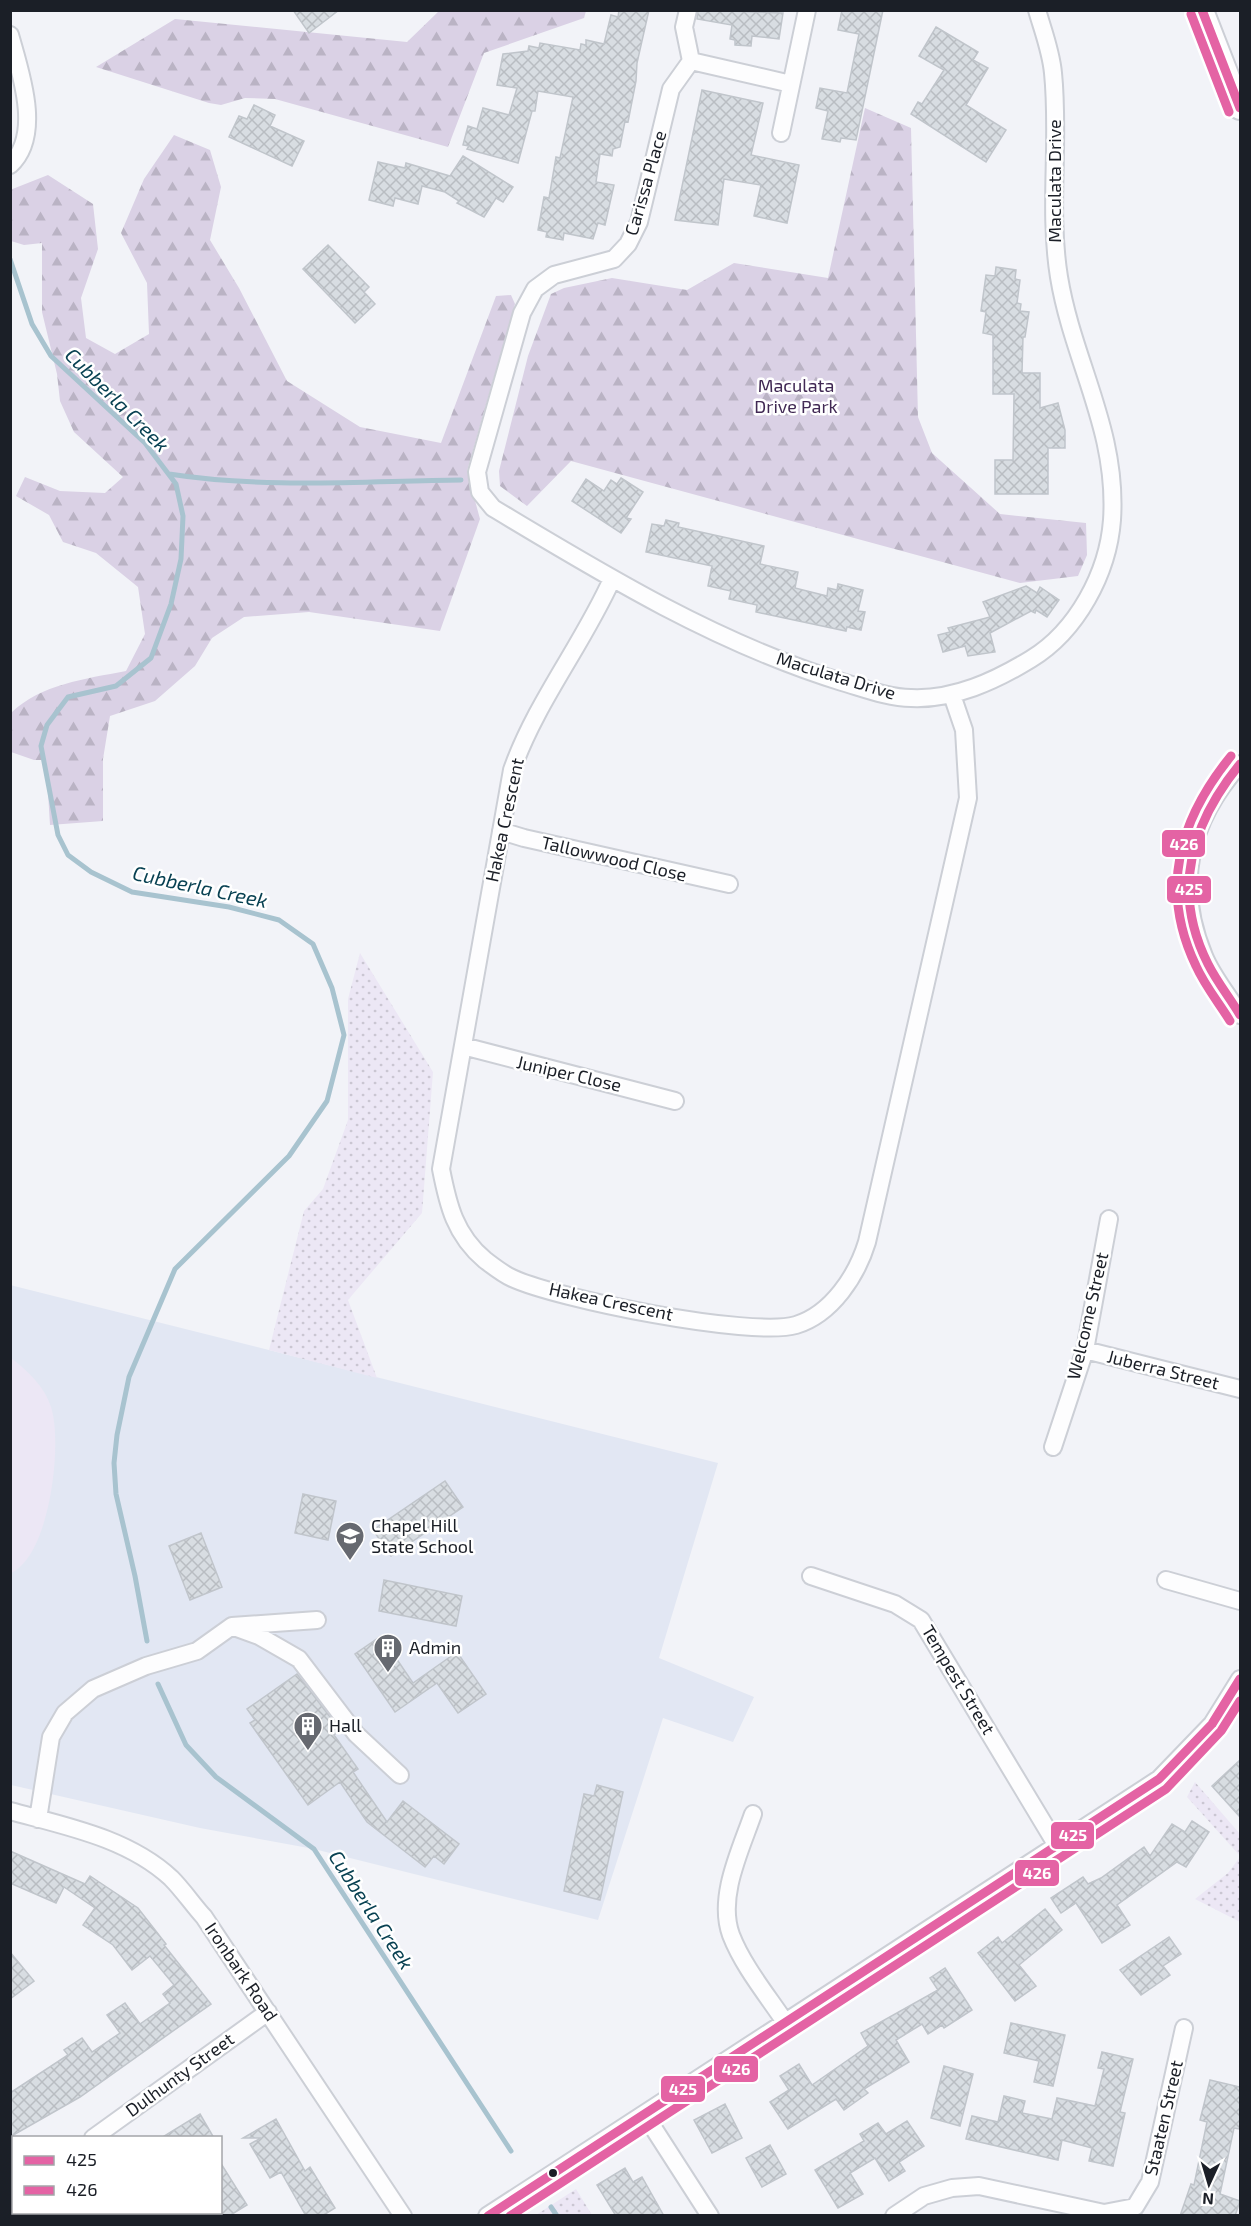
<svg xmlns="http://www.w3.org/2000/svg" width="1251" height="2226" viewBox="0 0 1251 2226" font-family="'Exo 2',sans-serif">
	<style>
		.built { fill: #e2e7f3 }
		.green { fill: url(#green-dots) }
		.forest { fill: url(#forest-firs) }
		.pitch { fill: #ece7f5 }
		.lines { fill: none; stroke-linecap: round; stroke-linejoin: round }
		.stream { stroke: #a8c3cf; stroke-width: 5 }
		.building { fill: url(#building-cross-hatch); stroke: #c0c5cb; stroke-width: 1.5 }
		.street-casing { stroke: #cccfd6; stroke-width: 20 }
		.secondary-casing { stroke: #cccfd6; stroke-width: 26 }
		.street { stroke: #fdfdfe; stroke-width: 16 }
		.secondary { stroke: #fdfdfe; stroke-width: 22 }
		.bus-1-casing { stroke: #fff; stroke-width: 14 }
		.bus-2-casing { stroke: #fff; stroke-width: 14 }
		.bus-1 { stroke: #e463a4; stroke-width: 9 }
		.bus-2 { stroke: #e463a4; stroke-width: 9 }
		.bus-dot { fill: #1b1f27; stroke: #fff; stroke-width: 2 }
		.labels { text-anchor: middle; stroke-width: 5; stroke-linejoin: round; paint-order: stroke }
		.street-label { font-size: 18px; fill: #1b1f27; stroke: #fff }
		.park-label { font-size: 18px; fill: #412954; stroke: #fff }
		.poi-label { font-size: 18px; fill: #1b1f27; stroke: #fff; text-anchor: start }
		.water-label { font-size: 20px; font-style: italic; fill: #084152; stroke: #fff }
		.line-badge { stroke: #fff; stroke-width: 2 }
		.badge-label { font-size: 16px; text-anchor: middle; font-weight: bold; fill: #fff }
	</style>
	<defs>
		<pattern id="green-dots" width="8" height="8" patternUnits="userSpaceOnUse" patternTransform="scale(1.5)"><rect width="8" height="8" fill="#ece7f5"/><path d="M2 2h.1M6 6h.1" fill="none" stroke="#cac6d2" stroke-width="1.8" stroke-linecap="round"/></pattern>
		<pattern id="forest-firs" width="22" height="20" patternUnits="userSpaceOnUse" patternTransform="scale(1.5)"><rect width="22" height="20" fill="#dad1e5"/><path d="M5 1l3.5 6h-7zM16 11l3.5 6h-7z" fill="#bab3c4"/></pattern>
		<pattern id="building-cross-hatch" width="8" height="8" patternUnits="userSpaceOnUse" patternTransform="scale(1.5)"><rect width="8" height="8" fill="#d8dde2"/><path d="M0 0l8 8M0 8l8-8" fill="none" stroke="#b9bdc2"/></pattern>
	</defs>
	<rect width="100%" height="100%" fill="#f2f3f8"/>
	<path class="built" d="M10,1285l708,178 -59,195 95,39 -21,45 -70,-24 -65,202 -284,-71 -114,-21 -189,-43z"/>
	<path class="green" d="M360,953l73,119 -11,141 -74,87 29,78 -108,-28 35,-139 19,-22 25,-69v-121z
		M1195,1782l45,52v22l-53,-59z
		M1240,1857v65l-45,-23 33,-26z
		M576,2189l16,26h-56z"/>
	<path class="forest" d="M439,11h147l-2,7 -100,35 -36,94 -173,-48 -30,-1 -24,7 -12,-2 -113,-36 79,-48 232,23z
		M865,108l46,20 7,289 14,36 68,61 86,9 1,32 -9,21 -58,7 -449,-122 -44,45 -27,-20 -1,-15 29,-115 23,-62 13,-6 48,-10 75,12 47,-27 94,15z
		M174,135l36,15 11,37 -11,53 29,48 48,93 73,46 81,16 55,-147 15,-1 4,9 -48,167 13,48 -40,112 -131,-19 -65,5 -32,21 -17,28 -40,35 -45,15 -7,43v62l-53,4 -4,-65h-12l-23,-8v-39c30,-29 74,-34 115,-42l19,-37 -7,-47 -42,-34 -33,-11 -14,-27 -33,-19 9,-19 35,14 45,2 18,-16 -49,-45 -14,-31 -3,-27 -15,-62v-69l-18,2 -13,-4 -1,-51 38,-15 45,29 5,45 -17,49 5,40 29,16 34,-20 -2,-51 -26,-50 23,-54z"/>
	<path class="pitch" d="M11,1358c16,12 34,29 40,49 12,36 -1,149 -40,166z"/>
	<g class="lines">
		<path class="stream" d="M10,259l22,65 19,32 94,87 31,41 7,32 -2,43 -10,45 -20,54 -35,28 -48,11 -21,28 -6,21 17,89 10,20 23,17 41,20 97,15 50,13 34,24 19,44 12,47 -17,66 -38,55 -114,113 -46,108 -12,58 -3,28 2,31 19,82 12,65
			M169,474c97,15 194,7 292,6
			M158,1684l28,61 30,32 98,72 197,302
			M551,2207l6,9"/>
	</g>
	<path class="building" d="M293,10h46l-30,23z
		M619,10h30l-12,53 -1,18 -8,41 -3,-1 -5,26 -7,2 -1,7 -12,-2 -4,28 18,3 -9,40 -7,-2 -5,16 -29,-6 -1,7 -17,-3 1,-5 -9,-2 6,-33 5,1 7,-41 4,1 13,-61 -35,-6 -3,20h-3l-14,52 -51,-14 2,-3 -6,-1 5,-19 9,3 6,-21 26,7 8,-27 -20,-3 6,-31 25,-3 1,-5 10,2 1,-5 40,7 1,-6 5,1v-5l18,4 7,-29 7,2z
		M698,10l85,3 -4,26 -27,-3 -1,10 -16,-1v-5l-5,-1 2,-14 -35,-6z
		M842,10h41l-27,130 -15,-2 -1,4 -18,-3 6,-28 -12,-3 4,-20 27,5 12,-59 -21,-4z
		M936,27l42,25 -5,8 15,8 -22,37 40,25 -20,32 -75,-48 7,-12 4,2 22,-34 -25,-14z
		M702,90l61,13 -12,52 48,10 -12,58 -33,-7 7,-31 -37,-6 -6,46 -43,-5z
		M254,105l21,10 -5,11 34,15 -12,25 -63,-29 10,-21 8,3z
		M463,156l50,31 -10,15 -7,-4 -12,19 -27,-14 2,-2 -14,-9 -23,-6 -4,18 -23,-6 -2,8 -24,-6 9,-38 27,6 1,-5 44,13z
		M328,245l41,42 -5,5 11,12 -20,19 -52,-54z
		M996,267l20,3 -1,9 5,1 -3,23 4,1 -1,7 9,1 -4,25h-2l-1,36h18v35l18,-5 7,27v18h-17v46h-53v-34h18l1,-66h-21v-59l-10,-2 3,-21 -5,-1 5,-36 9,1z
		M621,478l22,14 -17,26 5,1 -10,14 -49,-32 14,-22 18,12 7,-11 6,4z
		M666,520l13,3 -1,4 86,19 -4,18 38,8 -3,16 32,8 1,-8 9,2 1,-6 25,6 -5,21 7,1 -4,18 -14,-3 -1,4 -90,-19 1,-7 -28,-6 2,-8 -23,-5 4,-20 -66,-14 6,-28 12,2z
		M1026,586l11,7 3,-6 19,13 -12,17 -11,-7 -1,3 -4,-2 -41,22 5,19 -27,4 -3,-10 -22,6 -5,-17 12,-3 -2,-4 42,-11 -7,-15z
		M445,1481l18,26 -72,49 -18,-26z
		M303,1494l33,7 -8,39 -33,-7z
		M201,1533l21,54 -32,13 -21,-54z
		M384,1580l78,16 -6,30 -77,-15z
		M381,1636l32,47 44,-31 29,42 -28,19 -21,-30 -42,29 -40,-58z
		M297,1674l43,56 -6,5 24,34 -5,3 34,50 16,-21 56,43 -15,20 -10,-8 -9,11 -58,-45 -27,-40 -32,23 -58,-82 5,-3 -8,-11z
		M1240,1760v57l-28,-31z
		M597,1785l26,7 -23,108 -36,-9 20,-97 10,2z
		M1192,1821l17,11 -23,35 -9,-5 -60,43 13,20 -28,18 -26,-40 -15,10 -10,-15 32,-21 5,7 13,-6 43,-31 6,9 22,-32 13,8z
		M10,1851l75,33 5,-8 48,32 28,36 -2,1 47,59 -131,93 -70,40v-44l58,-38 -4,-5 18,-12 10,14 28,-19 -13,-18 18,-12 15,21 30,-21 -7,-9 11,-9 -24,-29 -18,14 -19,-25 -30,-20 12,-17 -31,-21 -8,16 -46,-20z
		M1045,1909l17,21 -43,35 17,21 -21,15 -37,-48 20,-16 4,6z
		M1169,1937l12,17 -18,12 7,9 -29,20 -21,-25z
		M10,1952l24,29 -24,18z
		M945,1968l27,42 -28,18 -2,-3 -14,9 -6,-10 -26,16 13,22 -45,27 4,4 -24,17 -8,-11 -48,30 -18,-27 19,-12 -9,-14 19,-12 13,21 56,-39 -7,-13 77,-43 -8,-12z
		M1011,2023l54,12 -12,51 -19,-4 5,-21 -35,-8z
		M1102,2052l31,7 -13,53 5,1 -12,53 -24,-5 3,-13 -30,-8 -4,20 -92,-21 6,-23 26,6 6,-26 21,5 -3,12 30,6 5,-21 38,8 9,-37 -6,-1z
		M944,2066l29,8 -13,52 -29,-8z
		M1210,2080l30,7v42l-6,-1 -14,66 20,7 -5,15h-55l11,-32 3,1 13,-63 -7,-2z
		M725,2104l17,34 -30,15 -18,-33z
		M200,2114l14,24h-53z
		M276,2119l29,52 5,-4 25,41 -13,8h-16l-25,-44 -11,6 -20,-34 11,-6h-18z
		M907,2121l17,25 -25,16 6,9 -16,10 -14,-23 -25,15 13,21 -25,14 -23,-38 49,-29 -4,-7 18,-11 8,11z
		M770,2145l16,29 -24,13 -16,-29z
		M220,2162l27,43 -18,11h-5l-4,-6z
		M625,2168l8,14 9,-5 22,39h-48l-19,-31z"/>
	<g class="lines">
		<g class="street-casing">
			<path id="street" d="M688,10l-4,17 7,34 -20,28 -32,133 -11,22 -14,15 -60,16 -19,14 -13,24 -45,159 3,20 13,16c111,67 225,136 349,174 21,6 47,16 69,16 43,2 84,-17 120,-39 46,-28 77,-86 81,-139 6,-90 -39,-158 -53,-243 -11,-68 1,-136 -6,-204 -2,-22 -10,-42 -16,-63
				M10,35c10,36 33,100 0,130
				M691,61l100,23
				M781,133l26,-123
				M612,579c-29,65 -76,123 -100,191l-71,399c7,36 14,66 44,91 8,6 18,14 27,18 45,21 239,60 284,47 36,-11 61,-50 71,-83l101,-444 -4,-68 -12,-35
				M1240,764c-51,57 -66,120 -36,192 8,20 25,40 36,59
				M501,831l23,7 205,46
				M463,1046l212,55
				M1085,1350l155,39
				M1053,1447l32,-97 24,-131
				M811,1576l84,28 26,16 135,224
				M1166,1580l74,21
				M234,1627l25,9 40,23 57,75 44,41
				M10,1811c55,15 118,27 161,67 12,12 22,27 33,39l199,299
				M753,1814c-12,35 -36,83 -22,121 12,31 36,60 54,87
				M38,1819l13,-82 14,-24 28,-24 53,-23 51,-15 35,-25 85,-6
				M645,2115l65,101
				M93,2138l175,-126
				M10,2182h4
				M154,2212l2,4
				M487,2216l672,-437 53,-55 28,-45
				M894,2216l30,-20 28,-8 27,-2 125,27 31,-6 15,-25 34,-154"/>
		</g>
		<g class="secondary-casing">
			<path id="secondary" d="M1203,13l37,95"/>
		</g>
		<use href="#street" class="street"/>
		<use href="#secondary" class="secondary"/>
		<g class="bus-1-casing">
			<path id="bus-1" d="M1202,10l38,98
				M1240,764c-49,60 -69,127 -32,200 9,18 22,34 32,51
				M488,2216l671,-437 53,-55 28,-45"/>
		</g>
		<g class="bus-2-casing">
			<path id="bus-2" d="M1191,14l38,98
				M1230,1021c-11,-18 -25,-35 -34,-55 -37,-77 -17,-146 35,-210
				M510,2216l656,-427 55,-58 19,-30"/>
		</g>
		<use href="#bus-1" class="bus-1"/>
		<use href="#bus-2" class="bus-2"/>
	</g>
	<defs>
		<g id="school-pin" transform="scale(1.5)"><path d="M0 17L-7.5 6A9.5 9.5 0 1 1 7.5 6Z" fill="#666970" stroke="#fff"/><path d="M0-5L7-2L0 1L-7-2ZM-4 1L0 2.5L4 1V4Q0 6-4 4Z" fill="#fff"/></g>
		<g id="building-pin" transform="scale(1.5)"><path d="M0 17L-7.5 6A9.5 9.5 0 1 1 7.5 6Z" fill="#666970" stroke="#fff"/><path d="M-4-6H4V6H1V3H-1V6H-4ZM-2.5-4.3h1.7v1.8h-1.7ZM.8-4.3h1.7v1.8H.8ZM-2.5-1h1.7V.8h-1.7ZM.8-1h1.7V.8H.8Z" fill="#fff"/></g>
	</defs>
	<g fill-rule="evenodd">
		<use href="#school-pin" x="350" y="1536"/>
		<use href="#building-pin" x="388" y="1648"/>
		<use href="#building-pin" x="308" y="1726"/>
	</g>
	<circle class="bus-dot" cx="553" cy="2173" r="5"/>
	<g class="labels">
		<g class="street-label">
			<text transform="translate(1055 181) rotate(-90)" y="6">Maculata Drive</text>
			<text transform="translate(646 183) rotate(-74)" y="6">Carissa Place</text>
			<text transform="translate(836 676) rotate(17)" y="6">Maculata Drive</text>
			<text transform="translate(505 820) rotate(-78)" y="6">Hakea Crescent</text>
			<text transform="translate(614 859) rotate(13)" y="6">Tallowwood Close</text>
			<text transform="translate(569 1074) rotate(13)" y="6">Juniper Close</text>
			<text transform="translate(611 1302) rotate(12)" y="6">Hakea Crescent</text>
			<text transform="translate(1088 1316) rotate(-77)" y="6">Welcome Street</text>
			<text transform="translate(1163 1370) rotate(14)" y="6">Juberra Street</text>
			<text transform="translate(958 1680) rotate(59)" y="6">Tempest Street</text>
			<text transform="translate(241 1972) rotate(56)" y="6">Ironbark Road</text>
			<text transform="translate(180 2075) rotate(-36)" y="6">Dulhunty Street</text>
			<text transform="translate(1164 2118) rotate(-77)" y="6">Staaten Street</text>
		</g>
		<g class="park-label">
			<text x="796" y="392">Maculata<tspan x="796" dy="21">Drive Park</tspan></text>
		</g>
		<g class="poi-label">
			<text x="371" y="1532">Chapel Hill<tspan x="371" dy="21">State School</tspan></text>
			<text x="409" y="1654">Admin</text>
			<text x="329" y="1732">Hall</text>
		</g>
		<g class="water-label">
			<text transform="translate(117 400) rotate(45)" y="7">Cubberla Creek</text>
			<text transform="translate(200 887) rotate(12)" y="7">Cubberla Creek</text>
			<text transform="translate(371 1910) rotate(57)" y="7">Cubberla Creek</text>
		</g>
	</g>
	<g class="line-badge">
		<rect x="1161" y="829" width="45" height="29" rx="6" fill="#e463a4"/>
		<rect x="1166" y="875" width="46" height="29" rx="6" fill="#e463a4"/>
		<rect x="1050" y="1821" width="45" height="29" rx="6" fill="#e463a4"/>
		<rect x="1014" y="1859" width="46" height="28" rx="6" fill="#e463a4"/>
		<rect x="713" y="2055" width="46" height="28" rx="6" fill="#e463a4"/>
		<rect x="660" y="2075" width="46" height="28" rx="6" fill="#e463a4"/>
	</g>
	<g class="badge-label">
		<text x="1184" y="850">426</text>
		<text x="1189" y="895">425</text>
		<text x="1073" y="1841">425</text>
		<text x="1037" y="1879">426</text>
		<text x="736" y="2075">426</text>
		<text x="683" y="2095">425</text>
	</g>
	<rect width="1251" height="2226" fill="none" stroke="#1b1f27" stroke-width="24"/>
	<rect x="12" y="2136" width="210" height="78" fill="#ffffff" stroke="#a4a5a9" stroke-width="1.5"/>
	<rect x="24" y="2156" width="30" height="9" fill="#e463a4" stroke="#a4a5a9" stroke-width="1.5"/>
	<text x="66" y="2166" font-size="18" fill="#1b1f27">425</text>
	<rect x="24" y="2186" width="30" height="9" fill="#e463a4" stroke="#a4a5a9" stroke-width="1.5"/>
	<text x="66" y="2196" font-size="18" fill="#1b1f27">426</text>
	<g transform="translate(1209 2184) rotate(184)" stroke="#ffffff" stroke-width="4.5" paint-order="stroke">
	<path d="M0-4.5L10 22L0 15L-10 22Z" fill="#1b1f27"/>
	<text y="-9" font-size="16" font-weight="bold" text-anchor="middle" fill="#1b1f27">N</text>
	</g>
</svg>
